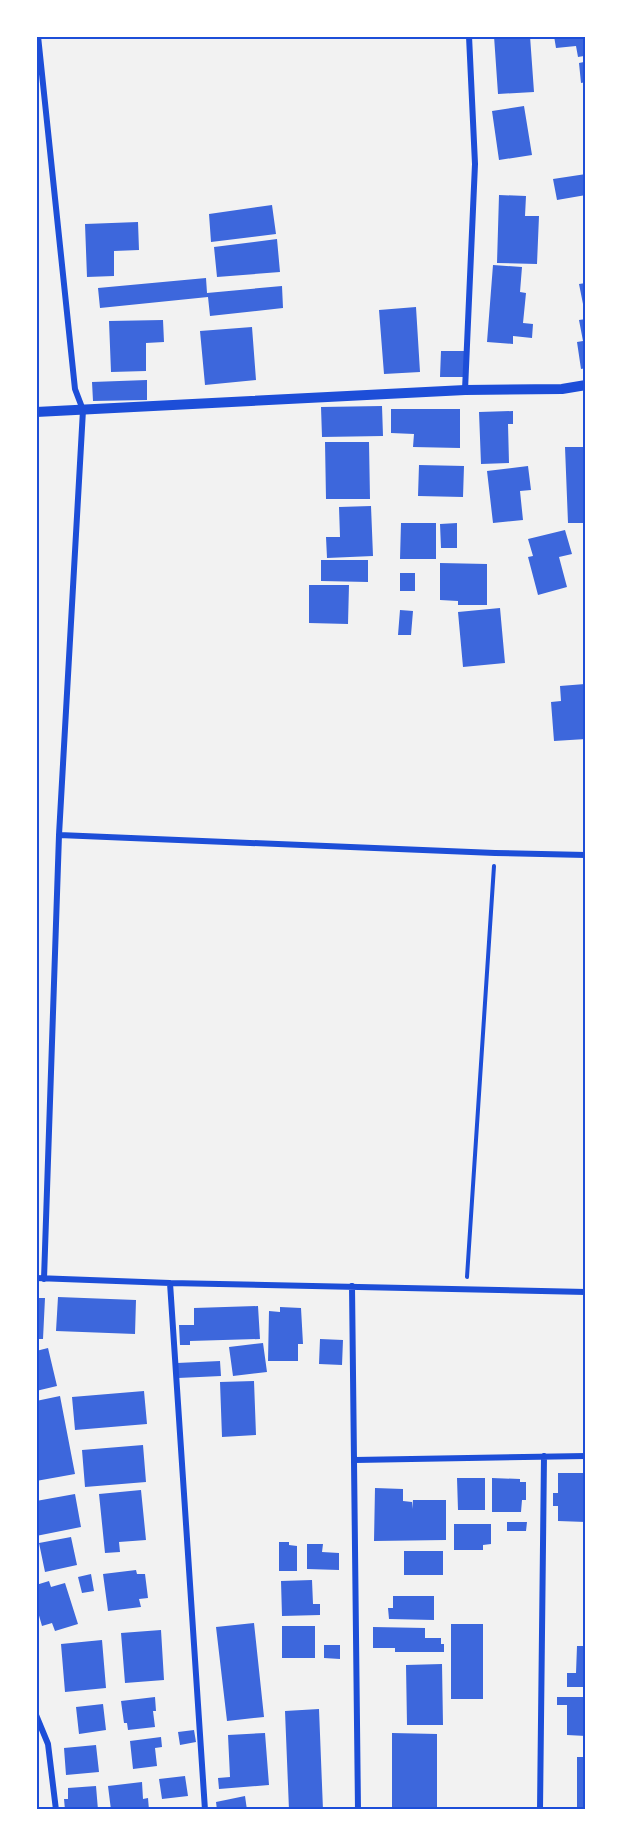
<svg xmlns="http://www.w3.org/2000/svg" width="622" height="1846" viewBox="0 0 622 1846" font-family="'Space Grotesk',sans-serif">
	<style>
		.building { fill: #3d67dc }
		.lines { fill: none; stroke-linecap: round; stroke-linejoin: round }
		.path { stroke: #1d4ed8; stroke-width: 4 }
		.minor { stroke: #1d4ed8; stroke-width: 6 }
		.tertiary { stroke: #1d4ed8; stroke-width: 10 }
		.neatline { fill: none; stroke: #1d4ed8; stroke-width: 2 }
	</style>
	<rect width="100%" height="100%" fill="#f2f2f2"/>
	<path class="building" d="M494,36h36l4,56 -36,2z
		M554,36h32v46l-5,1 -2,-20 5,-1v-6l-6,1 -2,-11 -20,2z
		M524,106l8,49 -33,5 -7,-49z
		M586,174v21l-29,5 -4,-21z
		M499,195l27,1 -1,20h14l-2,48 -40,-1z
		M272,205l4,29 -65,8 -2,-28z
		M138,222l1,28 -25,1v25l-27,1 -2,-53z
		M277,239l3,33 -63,5 -3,-30z
		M493,265l29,2 -2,25 6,1 -3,30 10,1 -1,14 -19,-2v8l-26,-2z
		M206,278l1,15 75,-7 1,22 -73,8 -2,-19 -108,11 -2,-20z
		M586,283v31h-1l-6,-30z
		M416,307l4,65 -36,2 -5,-64z
		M586,319v49l-5,1 -4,-27 6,-1 -4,-21z
		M163,320l1,22 -18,1v28l-35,1 -2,-51z
		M252,327l4,53 -51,5 -5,-54z
		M441,351h24v26h-25z
		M147,380v20l-54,1 -1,-19z
		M382,406l1,30 -61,1 -1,-30z
		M391,409h69v39l-47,-1 1,-13 -23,-1z
		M513,411v13h-5l1,39 -28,1 -2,-52z
		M325,442h44l1,57h-44z
		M565,447h21v76h-18z
		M419,465l45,1 -1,31 -45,-1z
		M528,466l3,24 -11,1 3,29 -30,3 -6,-52z
		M371,506l2,50 -46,2 -1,-21h14l-1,-30z
		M401,523h35v36h-36z
		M457,523v25h-16l-1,-24z
		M565,530l7,24 -13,3 8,30 -29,8 -10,-38 5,-1 -5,-17z
		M321,560h47v22l-47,-1z
		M440,563l47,1v41h-29v-4l-18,-1z
		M400,573h15v18h-15z
		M309,585h40l-1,39 -39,-1z
		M500,608l5,55 -42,4 -5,-55z
		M400,610l13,1 -2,24h-13z
		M585,684l1,55 -32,2 -3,-39 10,-1 -1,-15z
		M58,1297l78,3 -1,34 -79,-3z
		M36,1298h9l-2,41h-7z
		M258,1306l2,33 -70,2v4h-10l-1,-20h15v-17z
		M280,1307l21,1 2,36h-5v17h-30l1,-50 11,1z
		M320,1339l23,1 -1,25 -23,-1z
		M263,1343l4,29 -34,4 -4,-29z
		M48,1348l9,38 -21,5v-40z
		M220,1361l1,15 -43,2 -1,-15z
		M254,1381l2,54 -34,2 -2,-55z
		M144,1391l3,33 -72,6 -3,-33z
		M60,1396l15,78 -39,7v-80z
		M143,1445l3,37 -61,5 -3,-37z
		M558,1473h28v49l-28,-1v-15h-5v-13h5z
		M457,1478h28v32h-27z
		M492,1478l28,1v3h6v18h-4l-1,12h-29z
		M375,1488l28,1v12l9,1v7l1,-9h33v40l-72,1z
		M141,1490l5,50 -27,2 1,10 -15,1 -6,-59z
		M75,1494l6,33 -45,9v-35z
		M507,1522h20l-1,9h-19z
		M454,1524h37v20l-8,1v5h-29z
		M71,1537l6,28 -32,7 -6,-29z
		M279,1542h10v3l8,1v25h-18z
		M307,1544h16l-1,8 17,1v17l-32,-1z
		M404,1551h39v24h-39z
		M136,1570l1,4h8l3,24 -9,1 2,8 -33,4 -5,-37z
		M91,1574l3,17 -12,2 -4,-16z
		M312,1580l1,24h7v11l-38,1 -1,-35z
		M49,1581l2,6 14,-4 13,41 -23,7 -3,-8 -10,3 -6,-21v-20z
		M393,1596h41v24l-45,-1 -1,-11h5z
		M254,1623l10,94 -37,4 -11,-94z
		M451,1624h32v75h-32z
		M282,1626h33v32h-33z
		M373,1627l52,1v10h16v6h3v8h-49v-4h-22z
		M161,1630l3,50 -39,3 -4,-50z
		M102,1640l4,48 -41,4 -4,-48z
		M324,1645h16v14l-16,-1z
		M577,1646h9v41h-19v-14h9z
		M442,1664l1,61h-36l-1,-60z
		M155,1697l1,14h-3l2,16 -27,3 -1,-7h-3l-3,-22z
		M557,1697h29v39l-19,-1v-30h-10z
		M103,1704l3,26 -27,4 -3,-27z
		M319,1709l4,101h-34l-4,-99z
		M194,1730l2,12 -16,3 -2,-13z
		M265,1733l4,52 -50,4 -1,-11 12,-1 -2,-42z
		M392,1733l45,1v76h-45z
		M161,1737l1,10 -7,1 2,18 -24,3 -3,-28z
		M96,1745l3,27 -33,3 -2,-27z
		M577,1757h9v53h-9z
		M185,1776l3,20 -26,3 -3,-20z
		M142,1782l1,17 5,-1 1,12h-38l-3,-24z
		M96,1786l2,24h-33l-1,-11h4v-11z
		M245,1796l2,14h-30l-1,-8z"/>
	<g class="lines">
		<path class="path" d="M467,1277l27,-411"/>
		<path class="minor" d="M38,36l37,353 8,21 -24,425 -15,444
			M465,390l10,-226 -6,-128
			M59,835l436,18 91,2
			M36,1278l134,5 416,9
			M170,1283l35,527
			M352,1286l6,524
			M355,1460l231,-4
			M36,1715l12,29 8,66
			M540,1810l4,-354"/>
		<path class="tertiary" d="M36,412l429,-22 97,-1 24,-4"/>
	</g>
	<rect width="622" height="1846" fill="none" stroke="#ffffff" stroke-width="75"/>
	<rect x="38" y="38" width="546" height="1770" class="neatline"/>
</svg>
